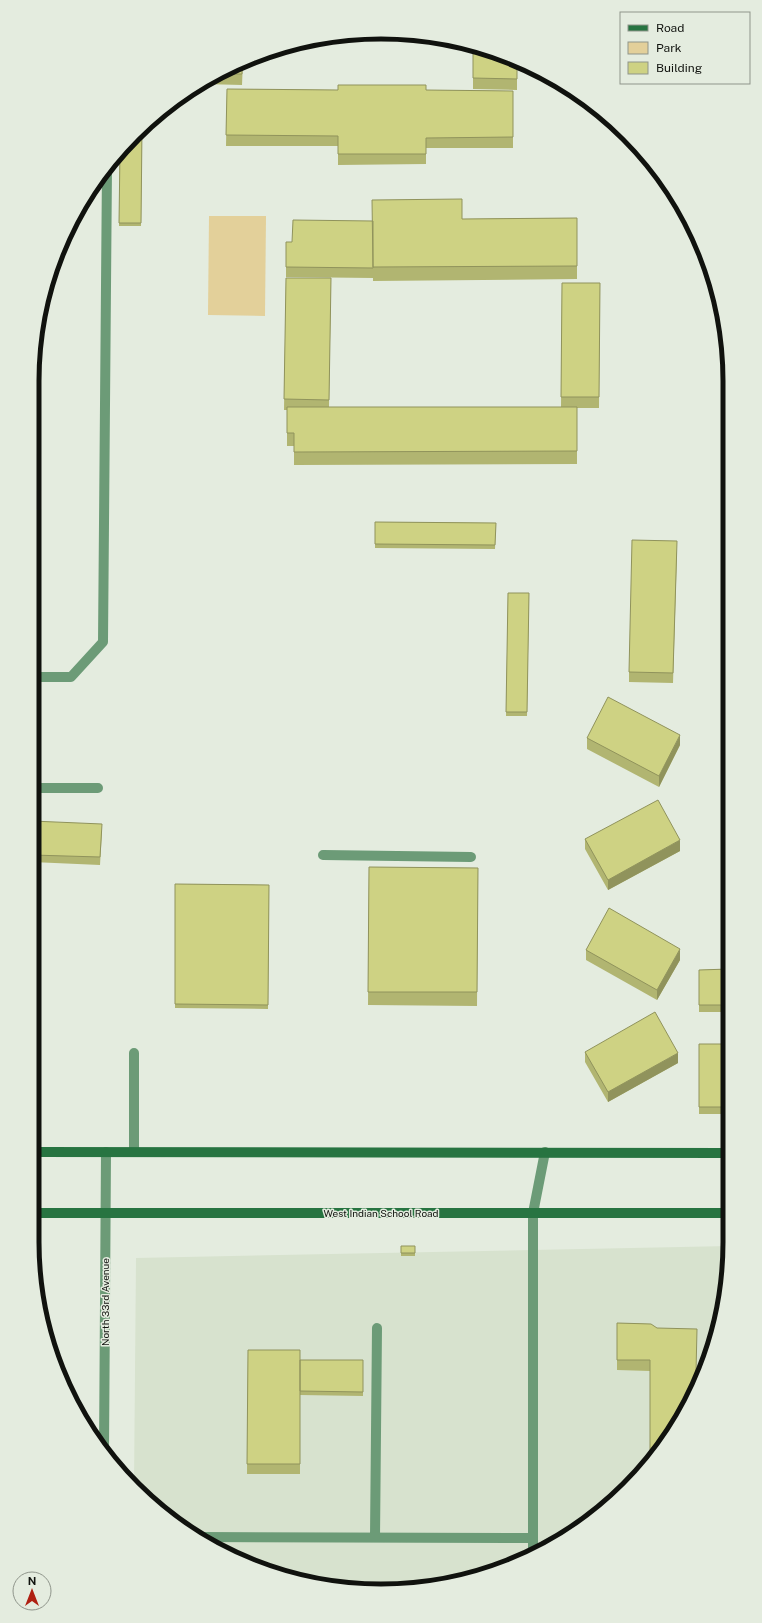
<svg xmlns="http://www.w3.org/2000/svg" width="762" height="1623" viewBox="0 0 762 1623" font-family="'Public Sans',sans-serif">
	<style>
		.built { fill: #d7e2ce }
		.green { fill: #e3d09a }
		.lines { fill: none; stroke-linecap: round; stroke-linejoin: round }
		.service { stroke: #6c9b77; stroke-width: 10 }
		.minor { stroke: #6c9b77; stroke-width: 10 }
		.secondary { stroke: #277441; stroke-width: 10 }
		.wall { fill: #b1b571 }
		.shaded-wall { fill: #90935c }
		.building { fill: #ced283; stroke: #90935c }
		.labels { text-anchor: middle; stroke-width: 3; stroke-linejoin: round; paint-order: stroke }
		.street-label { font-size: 10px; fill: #10120e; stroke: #e4ecdf }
		.rim { fill: none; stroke: #10120e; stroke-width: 5 }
	</style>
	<rect width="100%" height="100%" fill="#e4ecdf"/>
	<path class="built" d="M730,1246l-7,64 -19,65 -61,97 -88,72 -62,29 -66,15 -114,-4 -106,-40 -73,-59 2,-227z"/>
	<path class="green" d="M209,216h57l-1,100 -57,-1z"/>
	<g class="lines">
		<path class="service" d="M32,677h39l32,-35 4,-475
			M323,855l148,2
			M134,1053v99
			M198,1537l335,1
			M375,1537l2,-209
			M533,1554v-341l12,-61"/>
		<path class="minor" d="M32,788h66
			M104,1452l2,-300"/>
		<path class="secondary" d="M32,1152l698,1
			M32,1213h698"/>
	</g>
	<path class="wall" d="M473,46l44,14v30l-44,-1z
		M243,61l-1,24 -39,-1v-2z
		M227,89l111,1h88l87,1v57h-87v16l-88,1v-19h-112z
		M142,128l-1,98h-22l1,-75z
		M577,218v61l-204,2v-3l-87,-1v-35h6l170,-23z
		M286,278h45l-2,129h232l1,-124h38l-1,125h-22v56l-283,1v-19h-7v-36h-3z
		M375,522l121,1 -1,26 -120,-1z
		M677,551l-4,132 -44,-1v-10z
		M508,593h21l-2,123h-21z
		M587,738l93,7 -21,42 -72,-38z
		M32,821l70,10 -2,34 -68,-3z
		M585,839l95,12 -72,39 -23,-41z
		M369,867l109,1 -1,138 -109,-1z
		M175,884l94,1 -1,124 -93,-1z
		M586,950l94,10 -23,40 -71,-40z
		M729,969v43h-30v-42z
		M699,1044h30l1,70h-31z
		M585,1052l93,11 -70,39 -23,-40z
		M401,1246h14v10h-14z
		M617,1323l34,1 -1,47 -33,-1z
		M248,1350l52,10h63v36l-63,-1v79h-53z"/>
	<path class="shaded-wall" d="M680,735v10l-21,42v-11z
		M680,840v11l-72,39v-10z
		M680,949v11l-23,40v-10z
		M678,1053v10l-70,39v-10z"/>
	<path class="building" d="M473,46l41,12 3,2v19l-44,-1z
		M242,61v13h-24z
		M338,85h88v5l87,1v46l-87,1v16h-88v-18l-112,-1 1,-46 111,1z
		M142,128l-1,95h-22l1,-72 14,-17z
		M462,199v20l115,-1v48l-204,1 -1,-67z
		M293,220l80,1v47l-87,-1v-25h6z
		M286,278h45l-2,122 -45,-1z
		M562,283h38l-1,114h-38z
		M287,407h290v44l-283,1v-19h-7z
		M375,522l121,1 -1,22 -120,-1z
		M632,540l45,1 -4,132 -44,-1z
		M508,593h21l-2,119h-21z
		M608,697l72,38 -21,41 -72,-38z
		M658,800l22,40 -72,40 -23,-41z
		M32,821l70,3 -2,33 -68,-2z
		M369,867l109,1 -1,124h-109z
		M175,884l94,1 -1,120 -93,-1z
		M609,908l71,41 -23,41 -71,-40z
		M729,969v36h-30v-35z
		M655,1012l23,41 -70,39 -23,-40z
		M699,1044h30l1,63h-31z
		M401,1246h14v7h-14z
		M40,1292h2v11z
		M617,1323l34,1 6,4 40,1 -1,43h8v3l-54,87v-102h-33z
		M248,1350h52v114h-53z
		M300,1360h63v32l-63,-1z"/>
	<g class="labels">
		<g class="street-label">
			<text x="381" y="1217">West Indian School Road</text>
			<text transform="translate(105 1302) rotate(-90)" y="4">North 33rd Avenue</text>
		</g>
	</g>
	<path d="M0 0H762V1623H0ZM381 39H381A342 342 0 0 1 723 381V1242A342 342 0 0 1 381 1584H381A342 342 0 0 1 39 1242V381A342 342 0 0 1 381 39Z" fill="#e4ecdf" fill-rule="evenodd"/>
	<path class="rim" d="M381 39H381A342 342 0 0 1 723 381V1242A342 342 0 0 1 381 1584H381A342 342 0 0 1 39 1242V381A342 342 0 0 1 381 39Z"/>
	<rect x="620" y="12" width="130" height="72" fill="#e4ecdf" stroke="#8f958b"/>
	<rect x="628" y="25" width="20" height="6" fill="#277441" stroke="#8f958b"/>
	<text x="656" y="32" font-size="12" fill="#10120e">Road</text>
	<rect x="628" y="42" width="20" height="12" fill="#e3d09a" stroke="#8f958b"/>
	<text x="656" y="52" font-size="12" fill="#10120e">Park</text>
	<rect x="628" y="62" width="20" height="12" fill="#ced283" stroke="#8f958b"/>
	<text x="656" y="72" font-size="12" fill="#10120e">Building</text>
	<g transform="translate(32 1591)"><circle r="19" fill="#e4ecdf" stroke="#8f958b"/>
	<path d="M0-3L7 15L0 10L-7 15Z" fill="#af2012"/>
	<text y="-6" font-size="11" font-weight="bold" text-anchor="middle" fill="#10120e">N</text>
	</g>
</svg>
